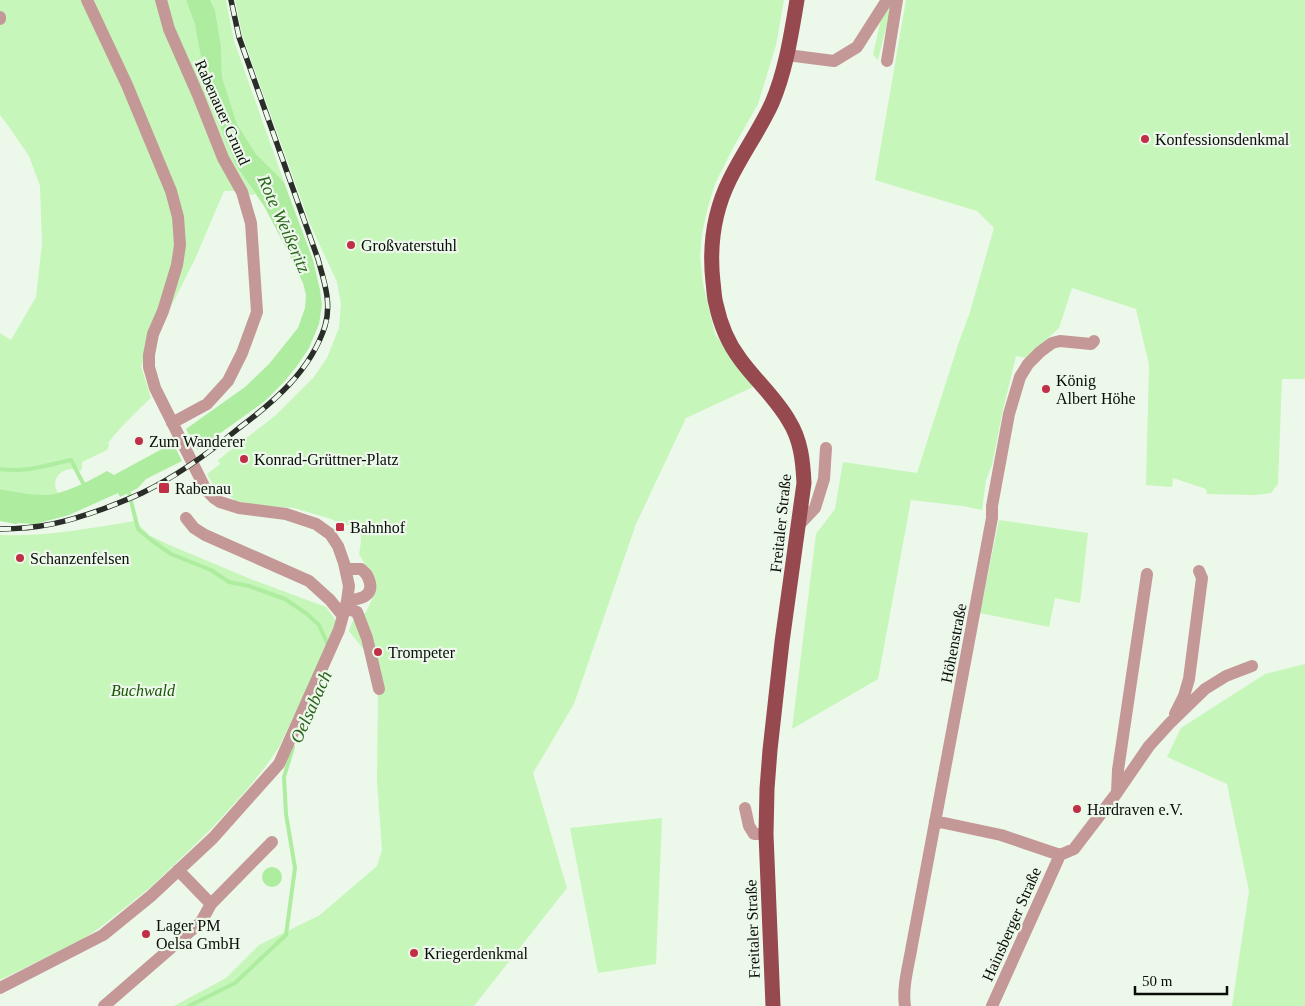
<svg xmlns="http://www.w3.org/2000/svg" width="1305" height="1006" viewBox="0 0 1305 1006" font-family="'Times New Roman',serif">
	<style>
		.green { fill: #c6f6ba }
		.water { fill: #aeeca0 }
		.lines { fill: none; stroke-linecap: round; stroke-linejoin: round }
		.stream { stroke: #aeeca0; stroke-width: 4 }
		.minor { stroke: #c59898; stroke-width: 12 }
		.major { stroke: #96494e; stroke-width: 15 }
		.rail-casing { stroke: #2a2e29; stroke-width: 5.5 }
		.rail { stroke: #ecf8e9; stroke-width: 4; stroke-dasharray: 11; stroke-linecap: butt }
		.poi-dot { fill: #c02f46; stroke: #ecf8e9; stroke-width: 2 }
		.labels { text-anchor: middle; stroke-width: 4.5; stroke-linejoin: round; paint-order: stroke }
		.street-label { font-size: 16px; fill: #090c08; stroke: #ecf8e9 }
		.poi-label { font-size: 16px; fill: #090c08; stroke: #ecf8e9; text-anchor: start }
		.park-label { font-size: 16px; font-style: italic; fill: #195305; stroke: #ecf8e9 }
		.water-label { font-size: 18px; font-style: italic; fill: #2a631b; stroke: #ecf8e9 }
	</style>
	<rect width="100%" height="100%" fill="#ecf8e9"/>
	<path class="green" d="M0,0h186l9,25 7,30 35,112 18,27 -4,1 -14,-4h-13l-29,68 -54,107 10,32c-15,14 -30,28 -43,45l1,2 -2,5 -25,12v6l-1,3c-15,-7 -33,6 -23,22 -19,5 -39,0 -58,-4v-156l11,7 25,-43 6,-53 -2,-58 -11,-30 -20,-29 -9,-12z
		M210,0h16l8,41 50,141 -28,-28 -19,-30 -15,-47 -1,-33 -6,-34z
		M235,0h549l-8,45 -18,59 -25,44 -18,36 -7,23 -6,26 -2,23 3,28 12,50 38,53 -67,31 -50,106 -62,180 -41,69 34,115 -93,118h-300l52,-28 33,-33 61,-30 57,-49 5,-16 -5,-68 1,-88 -10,-39 -19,-24 3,-9 14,-10 9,-19 -10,-29 -6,-10 2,-12 -1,-12 -10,-5h-8l-11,-6 -37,-11 -57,-4c-5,-8 -6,-7 -13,-11 -9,-5 -13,-11 -17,-19l13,-10 -2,-4 58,-45 38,-38 13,-19 12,-30 2,-24 -4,-22 -27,-58 -56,-156 -12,-34z
		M885,0h8l-15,60 -5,-5z
		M906,0h399v379h-23l-4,105 -7,9 -16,2 -48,-1 -1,-5 -33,-11 -1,9 -26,-2 3,-120 -13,-56 -64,-21 -13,40 -33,30 -10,-2 -14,58 -10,51 -6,15 -4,30 -19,-4 -52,-6 -33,179 -86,50 24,-195 19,-25 8,-47 74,11 42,-131 11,-30 24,-84 -17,-17 -102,-31z
		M999,520l89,13 -8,70 -25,-5 -6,29 -69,-14z
		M135,521l14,14 18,9 86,36 73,27 8,11 3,8 -58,121 -13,19 -22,27 -34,37 -59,57 -53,42 -20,13 -78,38v-445c45,2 91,-7 135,-14z
		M1305,664v342h-73l17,-115 -22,-107 -60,-27 14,-29 84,-54z
		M662,818l-6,146 -58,9 -28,-145z"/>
	<path class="water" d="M186,0h24l5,10 6,35 1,32 15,47 19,30 28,28 29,78 7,30 2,15 -3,19 -10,24 -12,18 -13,16 -19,19 -68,49 -11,-21 59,-42 24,-23 29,-36 7,-20 1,-13 -3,-12 -19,-39 -20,-38 -27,-39 -14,-34 -16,-45 -12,-63z
		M173,443l9,18 -36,18 -8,9 -18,9 -2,-4 -49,22 -34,9 -16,-1 -3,1 -16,-3v-32c17,3 36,8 54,5 18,-4 37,-14 53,-23l7,4z
		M262 877a10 10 0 1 1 20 0a10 10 0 1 1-20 0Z"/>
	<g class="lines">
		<path class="stream" d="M0,469c24,4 48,-4 71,-9l14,27
			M128,489l10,40 13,11 20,14 40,16 18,12 20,4 36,13 22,15 12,11 9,20
			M189,1006l46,-23 51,-48 9,-67 -9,-54 -2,-37 9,-30"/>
		<path class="minor" d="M161,0l8,29 29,66 25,63 19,34 9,31 6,89 -15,41 -14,28 -21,23 -35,19
			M0,17v2
			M787,55l47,6 23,-14 30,-47
			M887,61l10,-61
			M186,518l8,10 11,7 104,46 21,19 13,16
			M799,525l16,-17 9,-29 2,-31
			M346,569h15c6,5 7,7 9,14 3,15 -12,16 -23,18
			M345,608l12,4 10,26 12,51
			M1175,714l9,-18 5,-17 13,-101 -3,-7
			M1117,792l1,-22 29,-196
			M745,808l4,18 5,8h12
			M935,821l66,14 59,20 14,-6 42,-55 33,-48 21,-23 35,-34 21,-13 26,-10
			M178,870l33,34
			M0,988l103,-53 48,-39 62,-58 66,-74 60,-134 8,-29 2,-15 -5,-23 -6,-17 -8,-12 -14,-10 -30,-10 -47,-6 -19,-6 -6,-4 -8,-8 -51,-102 -6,-21v-12l4,-21 10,-23 14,-46 3,-20 -2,-28 -7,-26 -44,-106 -40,-85
			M104,1006l97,-84 10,-18 61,-62
			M905,1006c-3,-19 4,-42 7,-61l80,-427v-12l17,-92 11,-37 8,-13 12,-12 12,-9 8,-2 31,3 3,-3
			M992,1006l68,-151"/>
		<path class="major" d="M773,1006l-7,-172 1,-45 3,-39 12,-108 22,-159c-1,-21 -3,-43 -15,-62 -13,-23 -33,-40 -49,-62 -12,-16 -20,-36 -24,-55 -2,-7 -2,-15 -3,-22 -4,-36 1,-71 17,-103 13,-26 30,-50 42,-76 14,-33 19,-68 25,-103"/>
		<g class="rail-casing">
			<path id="rail" d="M0,529c39,0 67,-7 103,-20 13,-5 26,-10 39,-16 35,-17 67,-40 97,-65 36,-27 72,-58 86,-102 7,-23 -1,-45 -7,-67l-79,-222 -8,-37"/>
		</g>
		<use href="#rail" class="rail"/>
	</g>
	<g class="poi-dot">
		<circle cx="1145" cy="139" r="5"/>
		<circle cx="351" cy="245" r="5"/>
		<circle cx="1046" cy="389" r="5"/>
		<circle cx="139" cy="441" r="5"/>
		<circle cx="244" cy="459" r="5"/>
		<rect x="158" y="482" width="12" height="12" rx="2.5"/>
		<rect x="335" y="522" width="10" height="10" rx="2.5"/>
		<circle cx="20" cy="558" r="5"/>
		<circle cx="378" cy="652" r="5"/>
		<circle cx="1077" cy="809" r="5"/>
		<circle cx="146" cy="934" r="5"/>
		<circle cx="414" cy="953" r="5"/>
	</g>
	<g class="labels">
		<g class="street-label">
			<text transform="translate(223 112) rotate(66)" y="6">Rabenauer Grund</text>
			<text transform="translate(780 523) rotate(-84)" y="6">Freitaler Straße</text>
			<text transform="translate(953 643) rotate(-79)" y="6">Höhenstraße</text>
			<text transform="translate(1011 924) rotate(-66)" y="6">Hainsberger Straße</text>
			<text transform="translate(752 929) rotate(-92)" y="6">Freitaler Straße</text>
		</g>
		<g class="poi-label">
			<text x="1155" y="145">Konfessionsdenkmal</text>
			<text x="361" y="251">Großvaterstuhl</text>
			<text x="1056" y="386">König<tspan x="1056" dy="18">Albert Höhe</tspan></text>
			<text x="149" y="447">Zum Wanderer</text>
			<text x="254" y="465">Konrad-Grüttner-Platz</text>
			<text x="175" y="494">Rabenau</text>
			<text x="350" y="533">Bahnhof</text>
			<text x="30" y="564">Schanzenfelsen</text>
			<text x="388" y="658">Trompeter</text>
			<text x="1087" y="815">Hardraven e.V.</text>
			<text x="156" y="931">Lager PM<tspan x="156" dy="18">Oelsa GmbH</tspan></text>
			<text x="424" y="959">Kriegerdenkmal</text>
		</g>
		<g class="park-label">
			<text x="143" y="696">Buchwald</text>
		</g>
		<g class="water-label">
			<text transform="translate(284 224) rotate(66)" y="6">Rote Weißeritz</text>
			<text transform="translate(311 707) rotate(-66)" y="6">Oelsabach</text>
		</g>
	</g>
	<path d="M1135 986v8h92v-8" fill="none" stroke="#090c08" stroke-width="2.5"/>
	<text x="1142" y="986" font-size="15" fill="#090c08" stroke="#ecf8e9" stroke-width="4" paint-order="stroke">50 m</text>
</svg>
